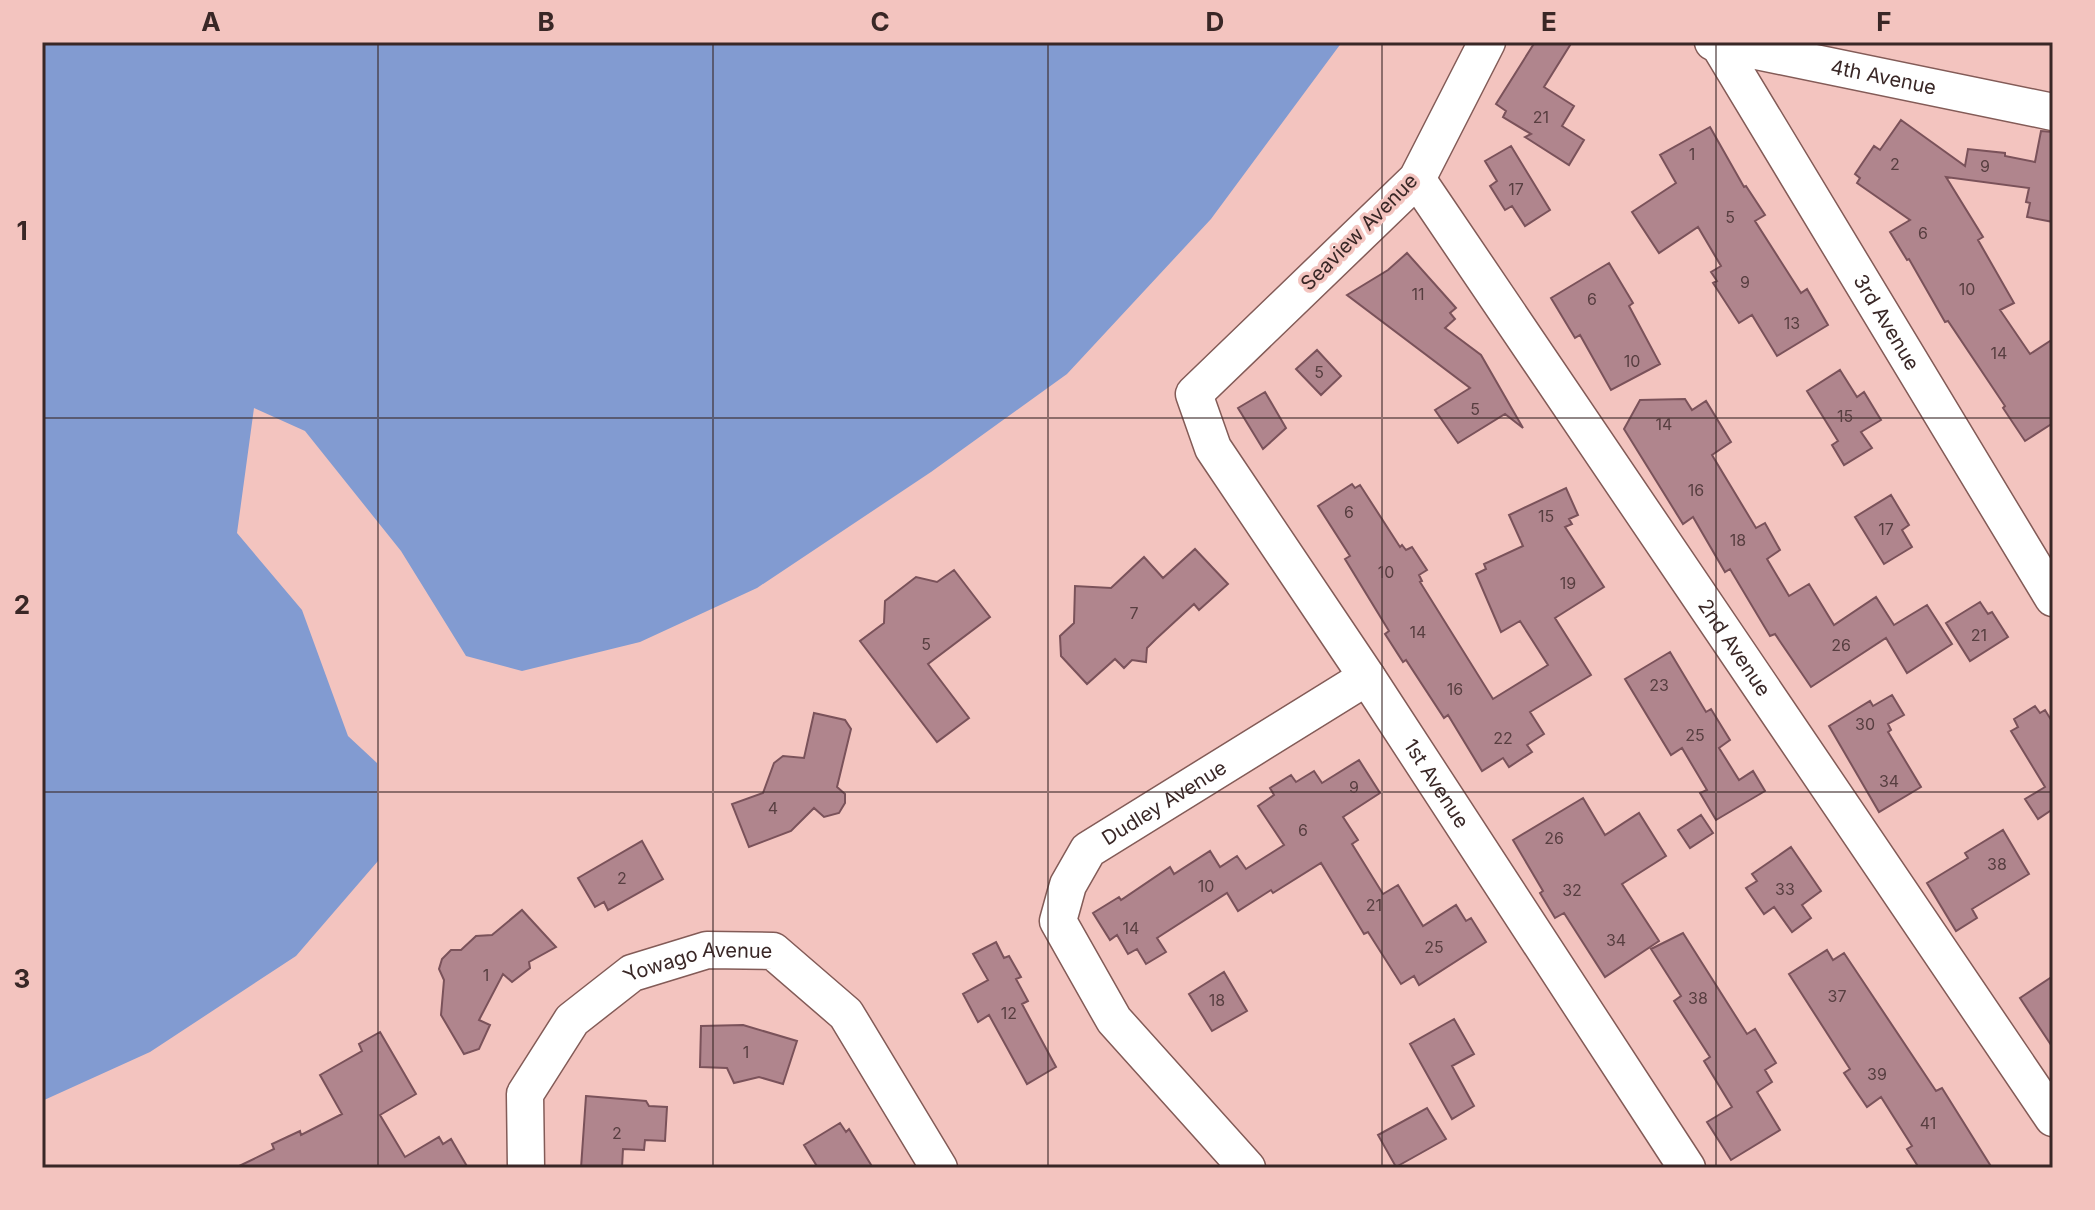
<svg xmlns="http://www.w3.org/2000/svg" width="2095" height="1210" viewBox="0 0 2095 1210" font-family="Inter,sans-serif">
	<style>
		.water { fill: #829bd1 }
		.building { fill: #b0858d; stroke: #7a525a; stroke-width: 2 }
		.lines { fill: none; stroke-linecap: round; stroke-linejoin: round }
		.minor-casing { stroke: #835b57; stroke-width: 39 }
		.minor { stroke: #fff; stroke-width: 36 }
		.grid { fill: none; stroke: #392726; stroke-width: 2; stroke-opacity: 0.55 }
		.labels { text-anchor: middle; stroke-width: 7; stroke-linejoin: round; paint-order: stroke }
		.number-label { font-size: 16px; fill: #573e40 }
		.street-label { font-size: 20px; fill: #392726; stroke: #f3c4bf }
		.neatline { fill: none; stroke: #392726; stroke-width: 3 }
		.grid-label { font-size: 26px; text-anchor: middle; font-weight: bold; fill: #392726 }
	</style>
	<rect width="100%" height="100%" fill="#f3c4bf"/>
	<path class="water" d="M42,42h1300l-131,177 -144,155 -136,98 -174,116 -117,54 -118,29 -56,-15 -65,-105 -96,-120 -51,-23 -17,125 65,77 46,126 29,27 1,98 -82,95 -146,96 -108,49z"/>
	<path class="building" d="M1535,42h37l-28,45 30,19 -12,20 22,14 -15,25 -44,-28 6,-3 -28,-17 3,-6 -10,-7z
		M1901,120l64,46 3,-17 37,4v3l30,6 6,-31 12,1v90l-26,-5 3,-14 -4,-1 3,-14 -83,-11 37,60 -5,3 36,63 -14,7 30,44 23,-15v84l-28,18 -22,-33 2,-2 -57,-85 -3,1 -36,-63 -2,1 -17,-28 20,-12 -53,-37 3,-5 -5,-4 19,-28 6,4z
		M1710,127l34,60 2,-1 19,29 -10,6 46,72 6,-4 21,36 -51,31 -25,-41 -13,8 -26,-40 4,-2 -6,-9 10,-6 -23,-39 -39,26 -27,-41 44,-29 -16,-28z
		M1511,146l39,64 -25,16 -13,-20 -7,4 -15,-24 7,-5 -12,-20z
		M1407,253l49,55 -6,5 5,6 -10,9 36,27 42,73 -18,-14 -47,29 -23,-33 35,-22 -123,-93 41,-25z
		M1609,263l24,40 -4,3 31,58 -49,26 -31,-55 -5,3 -24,-40z
		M1317,350l24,26 -20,19 -25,-26z
		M1840,370l17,27 7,-5 17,28 -20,12 11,16 -28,17 -12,-20 6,-4 -31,-50z
		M1265,392l21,36 -23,21 -25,-41z
		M1685,399l7,11 14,-9 25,41 -19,13 44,73 9,-5 15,27 -13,9 22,37 20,-12 25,41 42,-28 18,28 33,-20 25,39 -45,29 -21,-35 -75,49 -36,-53 -5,2 -40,-67 -5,3 -32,-55 -10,7 -59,-95 16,-29z
		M1352,484l3,4 5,-3 40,62 2,-2 4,5 6,-3 15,23 -8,5 3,6 -2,1 73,117 55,-34 -28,-44 -19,11 -25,-58 10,-5 -2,-5 39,-18 -14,-31 57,-27 12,27 -9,4 3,5 -7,3 39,60 -49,31 36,57 -61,37 14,22 -17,11 5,7 -23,15 -6,-9 -21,13 -34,-56 -4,3 -38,-58 -3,2 -18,-28 4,-3 -44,-72 5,-3 -32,-50z
		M1891,495l18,30 -7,5 10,17 -28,17 -29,-47z
		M1195,549l33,35 -29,26 -5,-6 -38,35 -9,9 -1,14 -14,-2 -8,8 -9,-9 -28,25 -26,-28 -1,-20 14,-13 1,-37 36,2 33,-31 19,21z
		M954,570l36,47 -62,47 41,54 -32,24 -77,-101 24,-18 1,-22 31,-24 21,5z
		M1980,602l8,12 4,-2 16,25 -38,24 -24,-38z
		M1670,652l36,60 5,-3 19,31 -11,8 20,32 14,-9 12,20 -49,29 -16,-27 7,-3 -25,-42 -11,7 -46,-76z
		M1892,695l12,20 -16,9 3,6 -3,2 33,55 -42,25 -50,-86 41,-25 3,5z
		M2035,706l5,7 5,-3 8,13v86l-15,10 -13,-20 20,-12 -34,-56 7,-4 -4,-8z
		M814,713l31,7 6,9 -14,58 8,7v9l-6,10 -15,4 -10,-9 -23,23 -42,16 -17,-43 31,-11 11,-30 9,-7 21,2z
		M1359,760l21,33 -37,24 15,23 -6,4 31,50 15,-9 25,41 33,-21 10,16 5,-3 15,24 -67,43 -5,-9 -13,8 -33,-52 -4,2 -43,-71 -48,30 -2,-3 -33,21 -11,-18 -70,45 9,14 -20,12 -9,-15 -9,5 -11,-19 -7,5 -17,-27 26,-16 2,3 49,-33 4,7 36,-23 10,16 17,-11 9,13 38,-24 -26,-39 16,-11 -4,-7 21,-13 5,7 18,-11 8,12z
		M1583,798l22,37 34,-22 27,43 -44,28 37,57 -54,36 -41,-64 -9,5 -15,-25 3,-2 -30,-51z
		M1701,815l12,18 -23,15 -12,-18z
		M2003,830l26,44 -57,35 5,9 -21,13 -29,-48 41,-25 -3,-5z
		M642,841l21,38 -55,31 -4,-8 -9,5 -17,-29z
		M1791,847l30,44 -19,14 9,13 -19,14 -18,-25 -10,7 -18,-26 11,-7 -5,-7z
		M522,910l34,37 -27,15 1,6 -18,14 -9,-8 -24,46 11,5 -11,24 -15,5 -23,-39 3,-35 -5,-11 3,-10 9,-9h10l15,-14 16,-1z
		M1683,933l64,101 8,-5 21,34 -11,7 7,12 -15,10 23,38 -49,30 -24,-38 25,-15 -28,-46 6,-4 -36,-56 7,-5 -30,-47z
		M996,942l8,16 5,-2 12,21 -5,2 12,22 -6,3 34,63 -29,17 -38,-69 -11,7 -15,-28 25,-14 -15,-26z
		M1827,950l6,10 11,-7 92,138 6,-3 50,80h-73l-12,-19 5,-3 -31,-49 -14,10 -23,-34 6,-4 -61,-95z
		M1224,972l23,39 -35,20 -23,-37z
		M2053,976v72l-33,-50z
		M1454,1019l20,35 -22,12 22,40 -22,13 -42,-75z
		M743,1025l54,16 -14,43 -24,-7 -25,6 -7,-15 -27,-1 1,-41z
		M380,1032l36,62 -36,21 25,42 34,-20 4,7 8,-5 17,29h-233l39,-19 -2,-5 28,-13 1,4 41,-21 -22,-39 42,-24 -3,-7z
		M586,1096l60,5 3,5 18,1 -2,34 -20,-1 -1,10 -21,-1 -1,19h-41z
		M1427,1108l19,31 -50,28 -18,-32z
		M840,1123l6,9 3,-3 24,39h-55l-14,-23z"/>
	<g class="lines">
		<g class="minor-casing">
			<g id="minor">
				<path id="s1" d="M1487,42l-70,137 -223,215 19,54 154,229 320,491"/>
				<path id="s2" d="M1713,42l340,70"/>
				<path id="s3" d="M1719,45l334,553"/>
				<path id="s4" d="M1417,179l636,939"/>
				<path id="s5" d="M526,1168l-1,-74 47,-74 60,-47 75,-23 66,1 73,63 93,154"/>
				<path id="s6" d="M1247,1168l-133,-148 -56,-99 10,-36 20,-35 279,-173"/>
			</g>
		</g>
		<use href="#minor" class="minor"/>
	</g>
	<path class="grid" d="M378,42v1126M713,42v1126M1048,42v1126M1382,42v1126M1716,42v1126M42,418h2011M42,792h2011"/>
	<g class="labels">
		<g class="number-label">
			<text x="1541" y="123">21</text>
			<text x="1692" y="160">1</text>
			<text x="1895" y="170">2</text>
			<text x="1985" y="172">9</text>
			<text x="1516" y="195">17</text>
			<text x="1730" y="223">5</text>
			<text x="1923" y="239">6</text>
			<text x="1745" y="288">9</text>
			<text x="1967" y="295">10</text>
			<text x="1418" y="300">11</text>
			<text x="1592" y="305">6</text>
			<text x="1792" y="329">13</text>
			<text x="1999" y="359">14</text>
			<text x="1632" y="367">10</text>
			<text x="1319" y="378">5</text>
			<text x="1475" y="415">5</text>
			<text x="1845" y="422">15</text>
			<text x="1664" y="430">14</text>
			<text x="1696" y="496">16</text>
			<text x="1349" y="518">6</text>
			<text x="1546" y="522">15</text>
			<text x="1886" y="535">17</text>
			<text x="1738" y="546">18</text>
			<text x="1386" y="578">10</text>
			<text x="1568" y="589">19</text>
			<text x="1134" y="619">7</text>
			<text x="1418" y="638">14</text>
			<text x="1979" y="641">21</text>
			<text x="926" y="650">5</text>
			<text x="1841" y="651">26</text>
			<text x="1659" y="691">23</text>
			<text x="1455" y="695">16</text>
			<text x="1865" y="730">30</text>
			<text x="1695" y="741">25</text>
			<text x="1503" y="744">22</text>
			<text x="1889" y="787">34</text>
			<text x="1354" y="793">9</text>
			<text x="773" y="814">4</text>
			<text x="1303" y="836">6</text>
			<text x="1554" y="844">26</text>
			<text x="1997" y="870">38</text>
			<text x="622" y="884">2</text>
			<text x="1206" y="892">10</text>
			<text x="1785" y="895">33</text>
			<text x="1572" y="896">32</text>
			<text x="1374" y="911">21</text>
			<text x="1131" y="934">14</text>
			<text x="1616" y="946">34</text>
			<text x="1434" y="953">25</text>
			<text x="486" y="981">1</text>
			<text x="1837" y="1002">37</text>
			<text x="1698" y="1004">38</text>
			<text x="1217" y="1006">18</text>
			<text x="1009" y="1019">12</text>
			<text x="746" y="1058">1</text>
			<text x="1877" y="1080">39</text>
			<text x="1928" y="1129">41</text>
			<text x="617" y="1139">2</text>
		</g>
		<g class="street-label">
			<text dy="7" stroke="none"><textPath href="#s2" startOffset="174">4th Avenue</textPath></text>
			<text transform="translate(1359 232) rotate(-45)" y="7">Seaview Avenue</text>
			<text dy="7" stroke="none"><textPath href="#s3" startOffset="324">3rd Avenue</textPath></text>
			<text dy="7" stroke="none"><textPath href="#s4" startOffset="566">2nd Avenue</textPath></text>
			<text dy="7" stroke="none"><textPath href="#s1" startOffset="924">1st Avenue</textPath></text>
			<text dy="7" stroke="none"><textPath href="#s6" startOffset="480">Dudley Avenue</textPath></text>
			<text dy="7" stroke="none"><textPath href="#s5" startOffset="306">Yowago Avenue</textPath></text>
		</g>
	</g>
	<rect width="2095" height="1210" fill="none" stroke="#f3c4bf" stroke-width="88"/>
	<rect x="44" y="44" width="2007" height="1122" class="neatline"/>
	<g class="grid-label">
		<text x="211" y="31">A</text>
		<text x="546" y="31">B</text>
		<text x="880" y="31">C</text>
		<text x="1215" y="31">D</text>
		<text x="1549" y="31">E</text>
		<text x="1884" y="31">F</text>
		<text x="22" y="240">1</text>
		<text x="22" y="614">2</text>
		<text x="22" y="988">3</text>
	</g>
</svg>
